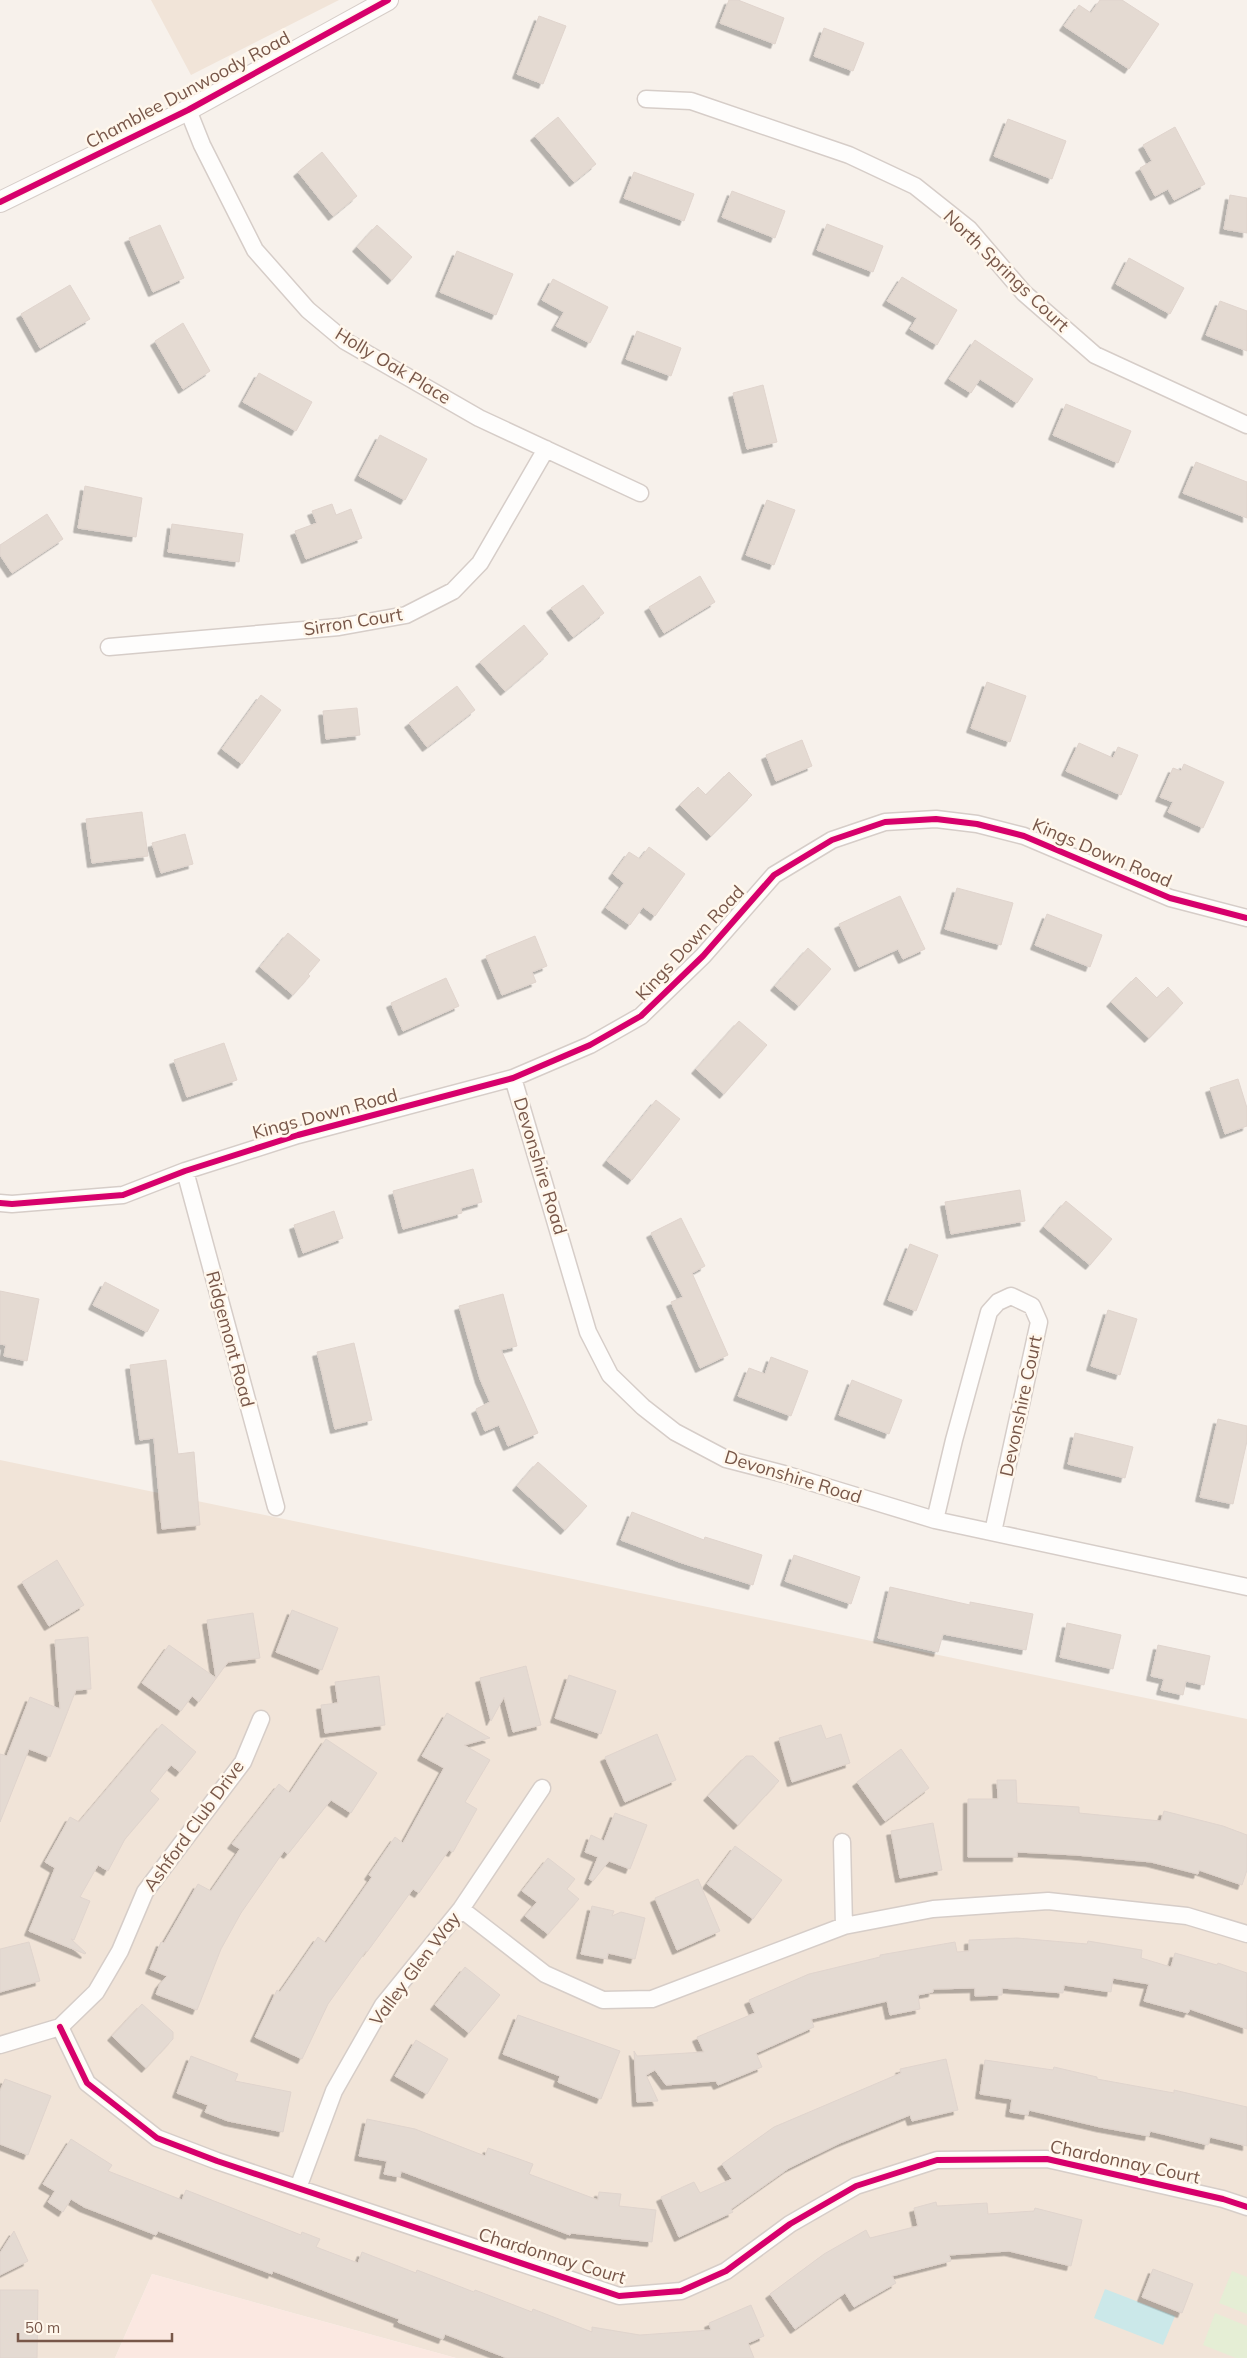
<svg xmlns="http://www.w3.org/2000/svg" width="1247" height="2358" viewBox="0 0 1247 2358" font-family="Mulish,sans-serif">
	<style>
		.residential { fill: #f1e4d8 }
		.commercial { fill: #fbe8e1 }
		.green { fill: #e5eed5 }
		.water { fill: #cbe8e9 }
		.building { fill: #e4dad2; stroke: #e0d4cd; filter: url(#shadow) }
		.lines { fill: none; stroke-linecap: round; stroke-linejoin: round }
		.minor-casing { stroke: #d6cdc8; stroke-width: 19 }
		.tertiary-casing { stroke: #d6cdc8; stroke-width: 22 }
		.minor { stroke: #fefdfc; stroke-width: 16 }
		.tertiary { stroke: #fefdfc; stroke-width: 20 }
		.cycleway-casing { stroke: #fff7ec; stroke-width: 9 }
		.cycleway { stroke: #d6006c; stroke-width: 6 }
		.labels { text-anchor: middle; stroke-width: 5; stroke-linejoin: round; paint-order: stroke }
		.street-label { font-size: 18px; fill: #785749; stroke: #fff7ec }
	</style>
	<defs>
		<filter id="shadow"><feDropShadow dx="-4.5" dy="4.5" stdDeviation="0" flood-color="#0004"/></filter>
	</defs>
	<rect width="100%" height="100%" fill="#f7f1eb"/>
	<path class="residential" d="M151,0h188l-148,75z
		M0,1460l1247,259v639h-791l-304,-84 -37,84h-115z"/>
	<path class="commercial" d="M152,2274l304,84h-341z"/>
	<path class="green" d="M1232,2271l15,6v37l-28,-11z
		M1215,2313l32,13v32h-11l-33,-13z"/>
	<path class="water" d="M1105,2289l70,27 -12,29 -69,-27z"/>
	<path class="building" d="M729,0h9l46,18 -9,26 -55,-21z
		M1100,0h22l37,24 -30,45 -65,-43 15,-21 12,8z
		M539,16l27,10 -23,58 -26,-10z
		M824,28l40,15 -11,28 -39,-15z
		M558,117l38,47 -22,18 -39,-46z
		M1008,119l58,22 -14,38 -58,-23z
		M1175,127l30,57 -31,16 -6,-11 -13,7 -15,-28 12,-7 -9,-16z
		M322,152l35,44 -24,20 -35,-44z
		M634,172l60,22 -10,27 -60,-23z
		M732,191l53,20 -10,27 -53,-21z
		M1230,195l17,3v35l-23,-4z
		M827,224l56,22 -10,26 -56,-22z
		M160,225l24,53 -31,14 -24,-54z
		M377,225l35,32 -20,23 -35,-33z
		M457,251l56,23 -17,41 -56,-23z
		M1129,258l55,30 -14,26 -54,-30z
		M902,277l55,33 -20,35 -27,-16 7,-11 -30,-17z
		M553,279l55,28 -18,36 -34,-17 8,-14 -22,-12z
		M70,285l20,34 -50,29 -19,-34z
		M1220,301l27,10v40l-41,-16z
		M183,323l27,48 -27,18 -28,-48z
		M637,331l44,17 -10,28 -45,-17z
		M975,340l58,39 -16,24 -37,-24 -9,14 -22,-14z
		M259,373l53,29 -16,29 -53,-29z
		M763,385l14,57 -30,7 -14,-56z
		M1066,404l65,27 -13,32 -65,-28z
		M380,435l47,24 -22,41 -46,-24z
		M1196,462l51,20v36l-64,-25z
		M85,486l57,12 -6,39 -58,-9z
		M767,500l28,10 -21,55 -28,-10z
		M332,504l4,11 15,-6 11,29 -56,21 -11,-28 22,-8 -5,-12z
		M47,514l16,25 -51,34 -12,-18v-10z
		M172,524l71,10 -4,28 -71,-10z
		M700,576l15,26 -51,31 -15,-26z
		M583,585l21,28 -31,24 -22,-29z
		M524,625l24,29 -43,37 -25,-29z
		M987,682l39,14 -16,46 -39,-14z
		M457,686l18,24 -48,37 -18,-24z
		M261,695l20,15 -39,54 -20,-15z
		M357,708l3,27 -34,4 -3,-28z
		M802,740l10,26 -36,15 -10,-26z
		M1079,743l34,15 5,-11 20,8 -17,40 -55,-24z
		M1184,764l40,18 -21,46 -35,-16 5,-10 -13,-5 13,-29 8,3z
		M729,772l23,23 -41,41 -31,-31 18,-18 8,8z
		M142,812l6,44 -56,7 -6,-44z
		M185,834l8,30 -32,9 -9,-30z
		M649,847l36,27 -30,42 -12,-9 -13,18 -24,-17 18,-25 -11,-9 16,-22 11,7z
		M957,888l56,15 -12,42 -56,-16z
		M900,896l25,53 -22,10 -5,-10 -39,18 -20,-43z
		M1047,914l55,21 -12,32 -55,-22z
		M288,933l32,27 -12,14 2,2 -17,19 -33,-28z
		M535,936l12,30 -15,6 4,10 -34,13 -16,-39z
		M808,948l23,21 -32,37 -24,-20z
		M1136,977l21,21 11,-11 15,16 -34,35 -38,-36z
		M446,978l13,28 -56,25 -12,-28z
		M739,1021l28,24 -43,49 -28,-25z
		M224,1043l13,37 -50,17 -13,-37z
		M1238,1079l9,29v18l-22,8 -15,-46z
		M656,1100l24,19 -48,61 -25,-19z
		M473,1169l9,33 -21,6 1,5 -59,16 -10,-38z
		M1020,1190l5,31 -74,13 -6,-32z
		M1066,1201l46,38 -22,26 -46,-38z
		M334,1211l9,27 -40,15 -9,-28z
		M681,1218l24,48 -13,7 36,82 -28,13 -29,-66 12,-5 -32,-64z
		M910,1244l28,11 -22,56 -28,-11z
		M105,1282l54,28 -12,22 -54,-27z
		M0,1291l39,8 -12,62 -23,-5 2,-11 -6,-1z
		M503,1294l14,52 -16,4 37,83 -30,13 -9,-21 -14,6 -9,-22 14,-7 -10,-23 -21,-73z
		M1108,1310l29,9 -17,56 -29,-9z
		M354,1343l18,77 -37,9 -18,-77z
		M771,1357l37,14 -17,45 -53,-20 11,-28 16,6z
		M166,1360l12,94 16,-2 6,73 -38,4 -8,-91 -14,2 -10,-75z
		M852,1380l50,20 -13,34 -50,-19z
		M1218,1419l29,7v15l-14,63 -33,-7z
		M1075,1433l58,14 -8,31 -57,-14z
		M538,1462l49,44 -22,24 -48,-44z
		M632,1512l72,28 1,-3 57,18 -9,30 -71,-22 -61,-23z
		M794,1555l66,22 -9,27 -66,-23z
		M57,1560l27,45 -35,21 -27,-44z
		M890,1587l80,18v-3l63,12 -7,36 -83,-16 -5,18 -60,-14z
		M292,1610l46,18 -16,42 -46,-18z
		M253,1613l7,45 -32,4 -29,40 -7,-6 -11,15 -39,-28 27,-38 47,33 -9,-58z
		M1067,1623l54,12 -8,34 -53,-12z
		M88,1637l3,52 -15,1 -26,67 -21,-8 -29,73v-68l7,2 23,-59 30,12 -5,-69z
		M1158,1645l52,11 -6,29 -18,-4 -3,14 -22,-5 3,-11 -13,-3z
		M526,1666l15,59 -28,7 -9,-35 -13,24 -11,-43z
		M569,1675l47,16 -15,43 -46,-16z
		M379,1676l6,49 -60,8 -4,-28 17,-2 -3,-21z
		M447,1713l43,25 -26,7 26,15 -25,42 12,7 -24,43 -4,-2 -30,43 -6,-4 -46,63 -1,-1 -38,53 -26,55 -47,-22 22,-47 3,2 38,-55 8,6 46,-66 -3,-2 26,-38 8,6 41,-75 -22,-12z
		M162,1724l34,28 -16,20 -9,-7 -21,26 9,8 -34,40 -17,32 -10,-6 -18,32 10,4 -16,39 -3,-1 15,14 -1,1 -56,-23 26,-63 -10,-6 25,-45 9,5z
		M821,1725l5,14 15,-5 9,29 -58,19 -13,-44z
		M657,1734l19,46 -51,22 -20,-45z
		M326,1739l51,34 -26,40 -20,-13 -43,54 -4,-3 -43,62 -20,36 -24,61 -41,-16 4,-10 7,-8 -17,-7 11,-27 3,1 34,-59 13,7 29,-42 -8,-5 47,-60 11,9z
		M901,1749l28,39 -44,33 -28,-39z
		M746,1756h7l26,25 -41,44 -30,-29z
		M997,1780h19l1,23 62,4v6l82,8 3,-10 59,15 24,9v35l-5,15 -43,-15 -1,4 -47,-12 -75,-7 -59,-3v5h-49v-58h30z
		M615,1813l32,12 -17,44 -21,-8 -16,20 -4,-2 9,-22 -13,-5 6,-17 13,6z
		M933,1823l9,47 -42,8 -9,-47z
		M735,1846l47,34 -29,39 -46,-35z
		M548,1858l27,21 -8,10 12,10 -31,35 -23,-18 12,-14 -15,-11z
		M698,1879l22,52 -43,19 -22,-52z
		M592,1906l22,5 -2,5 9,-4 24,6 -10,41 -27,-6 -1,6 -26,-5z
		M1017,1938l70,6 1,-3 54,9 -1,8 30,9 4,-14 42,12 1,-2 29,10v56l-57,-20 -2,4 -44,-12 5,-17 -36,-6 -2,14 -47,-7 -1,8 -61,-5v7l-27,1v-8l-42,1v3l-15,3 2,14 -30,6 -3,-14 -76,18 3,8 -58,26 6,14 -44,18 -2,-4 -50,4 -11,-15 -9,5 12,26 -21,1 -3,-51 3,5 67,-4 -7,-15 58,-24 -6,-13 60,-26 71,-17v-2l75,-13 2,10 12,-1v-11z
		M29,1942l11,39 -40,11v-43z
		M465,1967l35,28 -31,38 -34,-28z
		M142,2004l31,28v7l-27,29 -34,-32z
		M518,2015l102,36 -19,48 -43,-17 2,-6 -57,-22z
		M416,2040l32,19 -21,35 -32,-18z
		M191,2056l47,18 -3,7 56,11 -8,40 -55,-11 -23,-9 3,-7 -31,-12z
		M946,2059l12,51 -46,11 -2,-6 -70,28 -51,25 -58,41 2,3 -54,25 -18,-40 33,-15 6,11 32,-14 -10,-15 52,-37 127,-54 -1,-4z
		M985,2060l68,10 1,-3 43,10v2l77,14v-3l73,17v39l-37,-9 -2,8 -58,-14 -1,5 -49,-9 -71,-17 -1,5 -18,-3 2,-13 -32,-5z
		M5,2079l46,17 -23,59 -28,-11v-53z
		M367,2119l48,10 70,27 3,-8 45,16 -4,10 69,26 1,-8 22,2 -2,12 37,4 -4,32 -81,-9 -1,2 -169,-64 -1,6 -16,-3 3,-13 -28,-5z
		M71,2139l41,26 -4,6 74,29 4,-10 115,45 1,-3 18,7 -4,8 42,16 4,-11 54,21 1,-3 57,22 1,-2 57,22 1,-3 59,23v-5l48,8 71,-5 -2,-7 42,-18 13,31 -16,7 6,15h-247l-62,-24 -2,5 -45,-17 1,-3 -126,-48 -1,3 -114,-43 -2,4 -72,-28 -13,-8 -8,13 -15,-10 7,-11 -12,-7z
		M936,2202l1,4 50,-3 1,11 46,-3 1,-3 47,12 -11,46 -62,-15 -60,4 2,6 -59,15 4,7 -42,24 -9,-14 -50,36 -25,-35 54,-40 42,-24 4,8 48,-12 -4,-18z
		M14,2231l14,30 -28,14v-22z
		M1153,2269l40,15 -11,29 -40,-16z
		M0,2290h38l-1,68h-37z"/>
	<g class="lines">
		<g class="minor-casing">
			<path id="minor" d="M646,99l45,2 158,54 66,31 54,43 55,64 71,62 152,70
				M188,110l14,35 53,105 53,60 37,31 134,77 161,75
				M109,647l230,-20 67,-12 47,-24 27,-28 66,-114
				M513,1078l75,254 22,43 33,32 32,25 51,27 58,15 151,46 312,67
				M185,1171l91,336
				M0,1203l12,1 111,-9 62,-24 113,-36 215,-57 77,-33 51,-29 62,-60 71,-81 58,-35 53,-18 51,-3 41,5 47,12 146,62 77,20
				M935,1520l19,-80 35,-128 9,-10 13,-6 21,10 7,16 -46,210
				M842,1842l2,84
				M461,1909l84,65 58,26 49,-1 192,-73 89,-17 115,-8 139,15 60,18
				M60,2027l27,56 70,55 60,23 402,135 62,-5 45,-20 64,-47 66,-38 81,-26 110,-1 176,40 24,8
				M0,2045l60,-18 36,-35 24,-41 25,-59 98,-130 18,-43
				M298,2188l36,-97 49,-86 78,-96 81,-121"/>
		</g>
		<g class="tertiary-casing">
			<path id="tertiary" d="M0,202l188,-92 200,-110"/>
		</g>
		<use href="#minor" class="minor"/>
		<use href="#tertiary" class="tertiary"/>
		<g class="cycleway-casing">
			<path id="cycleway" d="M0,202l188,-92 200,-110
				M0,1203l12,1 111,-9 62,-24 113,-36 215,-57 77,-33 51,-29 62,-60 71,-81 58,-35 53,-18 51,-3 41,5 47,12 146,62 77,20
				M60,2027l27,56 70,55 60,23 402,135 62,-5 45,-20 64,-47 66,-38 81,-26 110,-1 176,40 24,8"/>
		</g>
		<use href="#cycleway" class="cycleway"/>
	</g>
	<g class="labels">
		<g class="street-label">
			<text transform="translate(188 90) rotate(-28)" y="6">Chamblee Dunwoody Road</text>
			<text transform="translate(1006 271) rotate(44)" y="6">North Springs Court</text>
			<text transform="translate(393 366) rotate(31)" y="6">Holly Oak Place</text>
			<text transform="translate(353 622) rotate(-9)" y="6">Sirron Court</text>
			<text transform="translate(1102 853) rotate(23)" y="6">Kings Down Road</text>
			<text transform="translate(690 943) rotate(-47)" y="6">Kings Down Road</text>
			<text transform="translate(325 1114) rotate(-15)" y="6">Kings Down Road</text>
			<text transform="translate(540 1166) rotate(73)" y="6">Devonshire Road</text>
			<text transform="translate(230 1339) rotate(75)" y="6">Ridgemont Road</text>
			<text transform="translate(1021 1406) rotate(-78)" y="6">Devonshire Court</text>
			<text transform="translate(793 1477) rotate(17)" y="6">Devonshire Road</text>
			<text transform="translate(194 1826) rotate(-54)" y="6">Ashford Club Drive</text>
			<text transform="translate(415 1969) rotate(-53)" y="6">Valley Glen Way</text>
			<text transform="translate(1125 2162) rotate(12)" y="6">Chardonnay Court</text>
			<text transform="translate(552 2256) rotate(17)" y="6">Chardonnay Court</text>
		</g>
	</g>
	<path d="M18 2333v8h154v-8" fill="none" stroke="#785749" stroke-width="2.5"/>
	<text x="25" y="2333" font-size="15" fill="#785749" stroke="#fff7ec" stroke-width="4" paint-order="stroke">50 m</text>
</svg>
